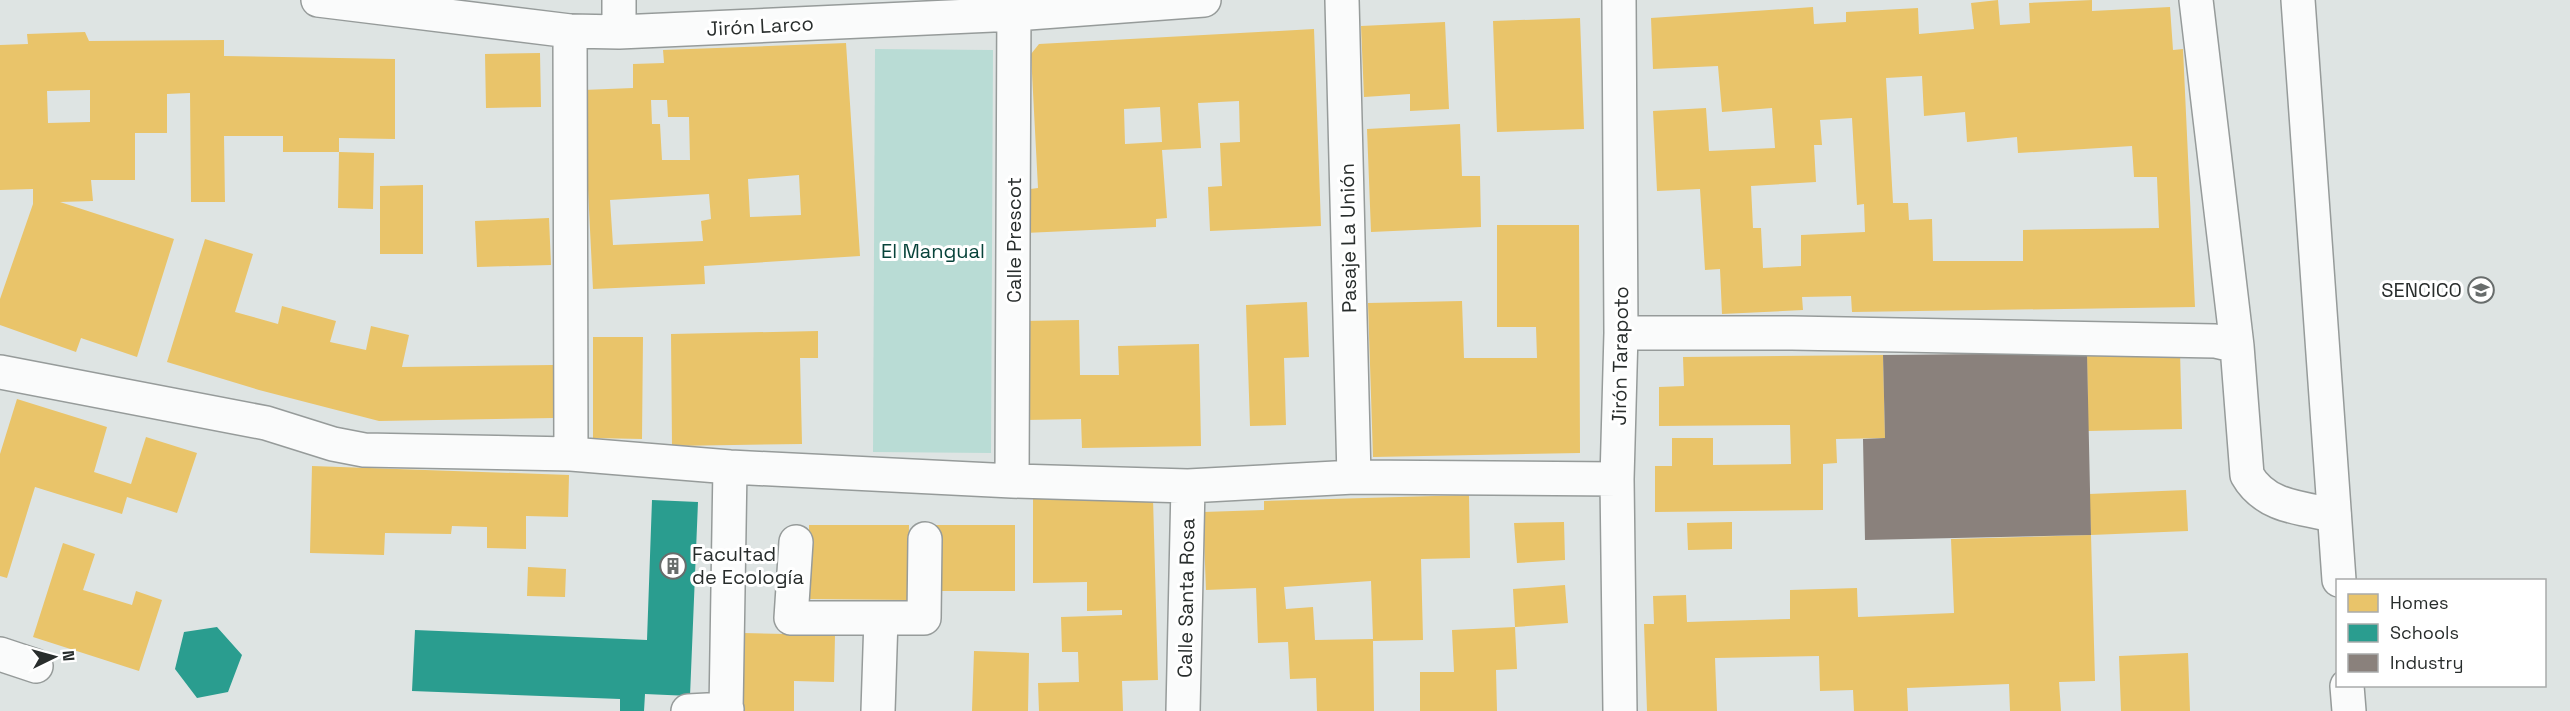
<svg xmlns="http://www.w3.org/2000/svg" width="2570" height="711" viewBox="0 0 2570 711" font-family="'Space Grotesk',sans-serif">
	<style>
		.green { fill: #b9dcd5 }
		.homes { fill: #e9c46a; fill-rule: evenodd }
		.schools { fill: #2a9d8f }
		.industry { fill: #8a817c }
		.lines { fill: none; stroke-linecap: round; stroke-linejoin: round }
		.minor-casing { stroke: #969b9a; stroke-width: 36 }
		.highway-casing { stroke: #969b9a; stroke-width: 36 }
		.minor { stroke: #fafbfb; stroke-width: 33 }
		.highway { stroke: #fafbfb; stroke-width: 33 }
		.labels { text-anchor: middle; stroke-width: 6; stroke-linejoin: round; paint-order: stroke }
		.street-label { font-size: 20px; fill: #282d2c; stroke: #fff }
		.park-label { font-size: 20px; fill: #08433a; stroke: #fff }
		.poi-label { font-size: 20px; fill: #282d2c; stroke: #fff; text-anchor: end }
	</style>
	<rect width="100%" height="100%" fill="#dee4e3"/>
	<path class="green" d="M875,49l118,1 -2,403 -118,-1z"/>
	<path class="homes" d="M1998,0l2,25 30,-2 -1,-20 63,-3v11l78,-4 3,43 10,-1 12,258 -343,5 -1,-16 -49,1 1,13 -81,4 -2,-45 -15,1 -5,-81 -43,2 -4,-80 53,-3 3,43 66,-3 -3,-40 -50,4 -4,-46 -65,3 -2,-51 162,-11 1,17 32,-2v-10l72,-4 1,26 55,-5 -3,-26zM1922,76l2,40 41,-4 2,30 50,-5 1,16 114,-7 2,31h23l2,51 -136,2v31h-90l-1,-42 -23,1 -1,-17h-15l-7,-125zM1852,118l5,87 7,-1 1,28 -64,3v31l-38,2 -2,-40h-8l-2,-42 65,-4 -2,-37h8l-2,-25z
		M1580,18l4,111 -87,3 -4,-111z
		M1445,22l4,87 -39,2v-17l-46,3 -3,-71z
		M1314,29l7,197 -111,5 -2,-44 14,-1 -2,-43 20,-1 -1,-41 -41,2 3,45 -39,2 5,68 -11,1v8l-131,6 -2,-43 15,-2 -7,-134 8,-10zM1160,107l2,35 -37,2 -1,-35z
		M85,32l4,9 135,-1v16l171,3v80l-56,-1v14h-56v-16h-59l1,66h-34l-1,-109 -23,1v39h-32v47h-44l2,21 -33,1 114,37 -37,118 -56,-19 -5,14 -76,-27v-26l33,-95v-15l-33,1v-145l28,-1 -1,-10zM90,90v32l-42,1 -1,-32z
		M846,43l14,213 -156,10 1,18 -112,5 -10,-199 50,-2v-24l31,-1 -1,-13zM651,100h16l1,17h21l1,43h-28l-2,-36h-8zM799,175l2,40 -51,2 -2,-38zM709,194l2,25 -10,2 2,20 -90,4 -3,-45z
		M540,53l1,54 -55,1 -1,-54z
		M1460,124l2,52h18l1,51 -110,5 -4,-103z
		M339,152l35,1 -1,56 -35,-1z
		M423,185v69h-43v-68z
		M549,218l2,47 -74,2 -2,-46z
		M1497,225h82l1,228 -207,4 -5,-154 94,-2 2,57h73l-1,-31h-39z
		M205,239l48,15 -18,58 43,12 4,-18 54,15 -6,21 36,8 5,-24 38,9 -7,32 151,-2 1,53 -175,3 -120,-31 -92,-28z
		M1307,302l2,55 -25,1 2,67 -36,1 -4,-121z
		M1079,320l1,55h39l-1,-29 81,-2 2,102 -119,2 -1,-29 -56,1 -2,-99z
		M818,331v27h-18l2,86 -130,2 -1,-112z
		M593,337h50l-1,102 -49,-1z
		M2180,351l2,78 -94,2 -1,-78z
		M1883,355l2,83 -49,1 1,24 -14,1v46l-168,2v-46h17v-28h41v27l78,-1 -1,-39 -131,1v-39l25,-1 -1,-29z
		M17,399l90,28 -13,45 37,12 15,-47 51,16 -20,60 -50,-16 -5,17 -87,-27 -28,91 -7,-2v-122z
		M312,466l257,9 -1,42 -42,-1v33l-39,-1v-21l-35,-1 -1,8 -66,-1 -1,22 -74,-2z
		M2186,490l2,41 -97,4 -2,-41z
		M1469,495l1,63 -49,1 2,81 -50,1 1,70h-57l-1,-33 -26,1 -2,-37 -30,1 -2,-55 -50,2 -3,-78 61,-2v-9zM1371,581l2,58 -58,1 -2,-33 -27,2 -2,-22z
		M1153,498l5,182 -36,1 1,30h-84l-1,-28 41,-1 -1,-30h-16l-1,-35 61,-2v-5l-35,1v-29l-54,1v-84z
		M1564,522l1,38 -48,3 -3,-40z
		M1732,522v27l-44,1 -1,-27z
		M809,525h100l-1,75 -99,-1z
		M936,525h79v66h-79z
		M2091,535l4,146 -36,1 2,29h-51l-1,-27 -102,4 1,23h-54l-1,-21 -33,1 -1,-35 -104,2 2,53h-70l-3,-87h10l-1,-28 33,-1 1,27 103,-3v-29l67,-2 1,29 96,-4 -3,-74z
		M63,543l32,11 -12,36 49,15 4,-14 26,9 -23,71 -106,-34z
		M528,567l38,2 -1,28 -38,-1z
		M1565,585l3,38 -53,4 -2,-38z
		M1515,627l2,42 -21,1 1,41h-77v-39h34l-2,-42z
		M743,633l92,2 -1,47 -40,-1v30h-54z
		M974,651l55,2 -1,58h-56z
		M2188,653l2,58h-69l-2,-55z"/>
	<path class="schools" d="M652,500l46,2 -8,194 -45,-2 -1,17h-24v-12l-208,-8 3,-61 232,10z
		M217,627l25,28 -14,37 -31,6 -22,-29 9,-37z"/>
	<path class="industry" d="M2087,353l4,182 -226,5 -2,-101 22,-1 -2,-83z"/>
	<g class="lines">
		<g class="minor-casing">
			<path id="minor" d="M318,0l252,31 49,1 396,-18 189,-14
				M619,0v32
				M1342,0l12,477
				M1619,0l2,333 -4,146 3,232
				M2196,0l41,346 10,129c18,32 54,33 87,40
				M570,31l1,423
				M1621,333h171l423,8 22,5
				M0,372l266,51 67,21 31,6 207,4 159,13 282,14 176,5 166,-9 263,2
				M1012,481l2,-481
				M796,542l-5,76h133l1,-79
				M0,654l36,12
				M688,711l39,-2
				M726,711l4,-244
				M878,711l3,-93
				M1183,711l5,-225"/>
		</g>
		<g class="highway-casing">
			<path id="highway" d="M2298,0l41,580
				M2347,686l2,25"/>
		</g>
		<use href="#minor" class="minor"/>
		<use href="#highway" class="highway"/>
	</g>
	<defs>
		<g id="university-ring" transform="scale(1.35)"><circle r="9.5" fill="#fff" stroke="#686d6c" stroke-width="1.5"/><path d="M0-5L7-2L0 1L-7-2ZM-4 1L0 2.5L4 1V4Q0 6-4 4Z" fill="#686d6c"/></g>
		<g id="building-ring" transform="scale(1.35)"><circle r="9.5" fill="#fff" stroke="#686d6c" stroke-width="1.5"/><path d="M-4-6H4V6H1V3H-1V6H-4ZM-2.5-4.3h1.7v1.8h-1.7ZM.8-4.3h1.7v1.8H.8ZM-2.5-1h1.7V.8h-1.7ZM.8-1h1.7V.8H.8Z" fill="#686d6c"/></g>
	</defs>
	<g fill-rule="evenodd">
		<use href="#university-ring" x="2481" y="290"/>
		<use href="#building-ring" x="673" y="566"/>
	</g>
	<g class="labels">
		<g class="street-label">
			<text transform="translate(760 26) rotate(-3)" y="7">Jirón Larco</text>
			<text transform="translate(1348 238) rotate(-91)" y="7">Pasaje La Unión</text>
			<text transform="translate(1014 240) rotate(-90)" y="7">Calle Prescot</text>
			<text transform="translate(1620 356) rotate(-89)" y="7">Jirón Tarapoto</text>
			<text transform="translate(1186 598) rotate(-89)" y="7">Calle Santa Rosa</text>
		</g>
		<g class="park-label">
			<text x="933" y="258">El Mangual</text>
		</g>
		<g class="poi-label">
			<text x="2462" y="297">SENCICO</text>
			<text x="692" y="561" text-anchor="start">Facultad<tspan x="692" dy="23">de Ecología</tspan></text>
		</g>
	</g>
	<rect x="2336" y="579" width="210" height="108" fill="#ffffff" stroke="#a9abab" stroke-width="1.5"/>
	<rect x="2348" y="594" width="30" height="18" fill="#e9c46a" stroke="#a9abab" stroke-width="1.5"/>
	<text x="2390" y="609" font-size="18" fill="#282d2c">Homes</text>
	<rect x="2348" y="624" width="30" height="18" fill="#2a9d8f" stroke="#a9abab" stroke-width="1.5"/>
	<text x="2390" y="639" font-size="18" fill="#282d2c">Schools</text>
	<rect x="2348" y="654" width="30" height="18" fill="#8a817c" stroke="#a9abab" stroke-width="1.5"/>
	<text x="2390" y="669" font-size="18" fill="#282d2c">Industry</text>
	<g transform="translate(54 657) rotate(85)" stroke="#ffffff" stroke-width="4.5" paint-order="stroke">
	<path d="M0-4.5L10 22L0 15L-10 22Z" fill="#282d2c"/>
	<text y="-9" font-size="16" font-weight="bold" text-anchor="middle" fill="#282d2c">N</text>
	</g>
</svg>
